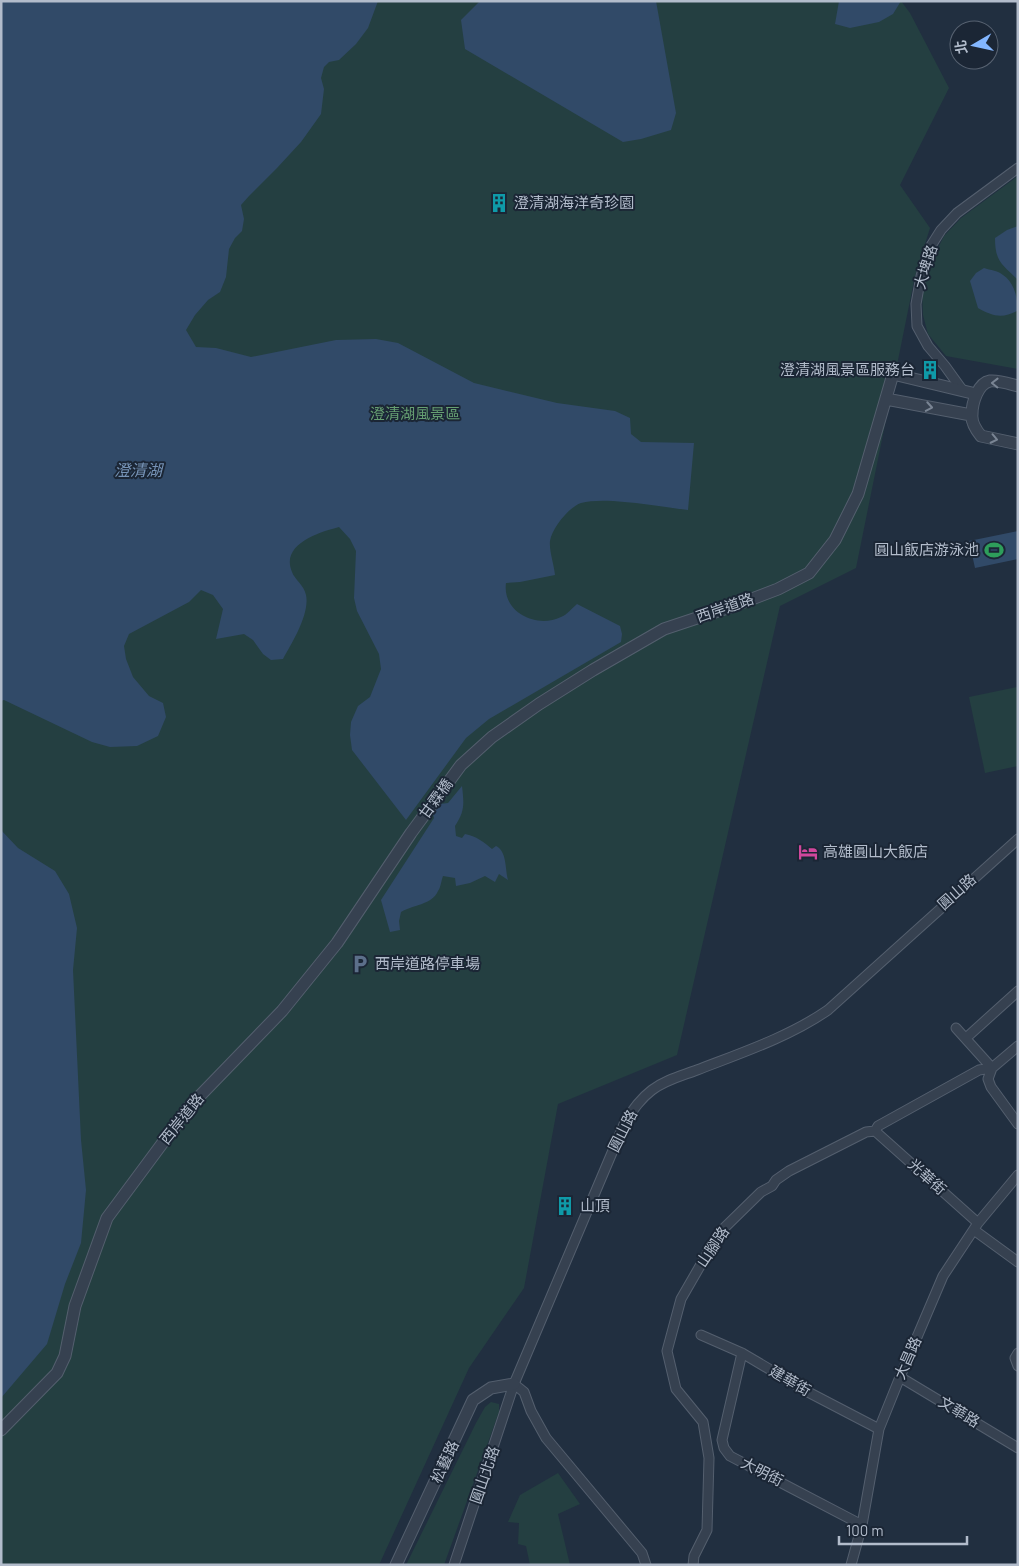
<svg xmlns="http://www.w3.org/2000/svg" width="1019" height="1566" viewBox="0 0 1019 1566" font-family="Barlow,'Noto Sans TC',sans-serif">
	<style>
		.green { fill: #243f41 }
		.water { fill: #314a68 }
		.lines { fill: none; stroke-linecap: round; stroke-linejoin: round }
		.minor-casing { stroke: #545f6e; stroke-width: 11 }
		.tertiary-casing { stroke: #545f6e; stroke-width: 13 }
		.minor { stroke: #364150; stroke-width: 9 }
		.tertiary { stroke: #364150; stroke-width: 11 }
		.oneway { stroke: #7a8594 }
		.labels { text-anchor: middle; stroke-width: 4; stroke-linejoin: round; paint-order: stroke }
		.poi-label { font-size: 15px; fill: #b2bccb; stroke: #1b2635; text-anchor: start }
		.street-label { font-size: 15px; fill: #b2bccb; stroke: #1b2635 }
		.park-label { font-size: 15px; fill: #669f72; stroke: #1b2635 }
		.water-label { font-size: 16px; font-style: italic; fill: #7693b6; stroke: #1b2635 }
	</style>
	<rect width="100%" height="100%" fill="#212f40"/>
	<path class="green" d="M1,1h900l9,12 39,75 -49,97 30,43 -15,48 -59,292 -76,38 -103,449 -119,49 -34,184 -55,80 -90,197h-378z
		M1018,176v193l-72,-13 -18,-22 -5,-19 -1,-22 10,-33 12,-24 17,-18z
		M1017,687l1,79 -33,7 -16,-76z
		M491,1402l8,2v8l-55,153h-38l70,-142 9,-16z
		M558,1473l22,31 -22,10 12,51h-40l-4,-19 -8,-2 1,-21 -11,-1 12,-27z"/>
	<path class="water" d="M1,1h377l-10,27 -12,16 -17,16 -10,2 -5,5 -3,11 3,11 -3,25 -20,28 -24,26 -28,28 -8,9 3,14 -2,12 -7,7 -6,11 -3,28 -6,15 -12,8 -13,15 -9,15 10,17 20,1 35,9 85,-17 40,-1 22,4 76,40 83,20 58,8 15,7 1,16 10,8 53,1 -6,67c-28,-3 -82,-14 -107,-7 -12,4 -29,25 -31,38 -1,10 4,23 5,34l-35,7 -14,1c-4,29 30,46 55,34 6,-2 11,-9 16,-13l43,22 2,8 -1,8 -132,77 -23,19 -60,82 -54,-70 -2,-15 1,-13 7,-16 12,-9 11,-28 -2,-15 -22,-43 -3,-13 2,-47 -6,-12 -11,-12c-19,5 -59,17 -47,45 3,8 12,13 14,23 4,19 -14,48 -23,64l-12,1 -8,-6 -10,-14 -9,-6 -28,5 7,-30 -10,-14 -12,-5 -12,12 -60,32 -5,12 2,13 7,18 16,19 14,7 3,14 -8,19 -21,10 -27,1 -18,-5 -88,-42 -3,1z
		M480,1h176l20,112 -5,17 -30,9 -18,3 -158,-93 -4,-29z
		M839,1h62l-8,13 -14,8 -29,6 -15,-4z
		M1018,226v54c-16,-16 -23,-18 -23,-42l12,-8z
		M984,268c6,2 15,3 19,7 11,7 16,25 14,36 -15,8 -25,5 -39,-3l-8,-27 6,-8z
		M1018,531v28l-43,9 -6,-27z
		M462,786c2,18 3,25 -7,40l1,10 6,2 3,-4c11,2 19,8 27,15l4,-3c11,5 9,23 12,34l-9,-6 -4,8 -10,-6 -15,7 -14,3 -1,-8 -12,-2c-2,5 -2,11 -5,15 -6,14 -26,14 -37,21l-2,9 1,9 -10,2 -9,-32 53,-82 -1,-4 7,-10 8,-1z
		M1,830l17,18 37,23 14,23 8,34 -4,42 8,170 5,50 -5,53 -16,41 -18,60 -46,54z"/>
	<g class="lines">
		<g class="minor-casing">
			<path id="minor" d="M963,391l-18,-25 -17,-20 -11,-20 -1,-22 5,-28 8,-27 12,-19 16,-17 61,-45
				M956,1028l36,40
				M966,1038l52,-47
				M992,1068l-4,11 3,8 27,37
				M875,1131l103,92
				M974,1230l44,32
				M701,1335l41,18 66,39 71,37
				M742,1353l-20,87 2,8 6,8 132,69
				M1018,1353l-3,5 3,8
				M900,1377l118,71
				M514,1384l10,8 7,19 15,27 96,115 4,12
				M454,1565l60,-181 111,-262c8,-12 15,-23 27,-32 13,-10 29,-14 45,-20 44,-17 92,-33 131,-60l190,-171
				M693,1565l1,-9 13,-26 2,-72 -6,-36 -27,-33 -9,-38 14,-52 38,-66 42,-41 11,-6 4,-6 13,-9 77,-39 9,-1 3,-5 101,-56 13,-2 26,-22
				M851,1565l11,-40 17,-96 21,-52 43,-101 35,-53 40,-48"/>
		</g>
		<g class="tertiary-casing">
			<path id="tertiary" d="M1018,386c-8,-2 -20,-6 -28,-5 -12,2 -18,22 -18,33 -1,8 4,16 9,22l37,8
				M886,399l85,16
				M1,1430l56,-57 8,-17 10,-50 32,-88 83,-112 92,-95 55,-68 74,-110 50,-68 31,-28 47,-33 54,-34 71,-41 72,-24 42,-16 31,-16 26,-33 23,-46 35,-120 83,20
				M396,1565l77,-165 18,-12 23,-4"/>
		</g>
		<use href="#minor" class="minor"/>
		<use href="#tertiary" class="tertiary"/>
	</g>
	<defs><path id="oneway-chevron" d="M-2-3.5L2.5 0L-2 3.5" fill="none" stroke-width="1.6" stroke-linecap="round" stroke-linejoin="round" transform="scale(1.25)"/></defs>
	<g class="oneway">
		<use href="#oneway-chevron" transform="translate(995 383) rotate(-179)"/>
		<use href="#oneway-chevron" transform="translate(929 407) rotate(10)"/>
		<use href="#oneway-chevron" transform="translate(994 439) rotate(12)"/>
	</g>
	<defs>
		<g id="building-bare" transform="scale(1.5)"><path d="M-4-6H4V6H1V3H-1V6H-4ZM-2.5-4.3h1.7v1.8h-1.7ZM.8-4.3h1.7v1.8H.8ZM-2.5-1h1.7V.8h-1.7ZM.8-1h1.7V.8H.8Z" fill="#0f9aa8" stroke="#1b2635" stroke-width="2.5" paint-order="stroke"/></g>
		<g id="stadium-bare" transform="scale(1.5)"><path d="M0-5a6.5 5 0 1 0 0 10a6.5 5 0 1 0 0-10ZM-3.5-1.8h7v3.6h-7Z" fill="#2e9e5b" stroke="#1b2635" stroke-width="2.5" paint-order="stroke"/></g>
		<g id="hotel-bare" transform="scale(1.5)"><path d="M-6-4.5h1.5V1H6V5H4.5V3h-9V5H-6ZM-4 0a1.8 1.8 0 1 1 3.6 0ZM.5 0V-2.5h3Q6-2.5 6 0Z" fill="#d1479c" stroke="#1b2635" stroke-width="2.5" paint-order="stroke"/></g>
		<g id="parking-bare" transform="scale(1.5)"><path d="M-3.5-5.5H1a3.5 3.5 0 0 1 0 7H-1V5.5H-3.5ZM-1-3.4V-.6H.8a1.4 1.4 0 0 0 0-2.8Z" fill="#5c6f8a" stroke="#1b2635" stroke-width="2.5" paint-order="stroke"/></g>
	</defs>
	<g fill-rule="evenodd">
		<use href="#building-bare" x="499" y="203"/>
		<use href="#building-bare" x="930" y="370"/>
		<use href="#stadium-bare" x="994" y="550"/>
		<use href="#hotel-bare" x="808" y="852"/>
		<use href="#parking-bare" x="360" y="964"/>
		<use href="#building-bare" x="565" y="1206"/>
	</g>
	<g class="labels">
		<g class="poi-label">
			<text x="514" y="208">澄清湖海洋奇珍園</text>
			<text x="915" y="375" text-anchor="end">澄清湖風景區服務台</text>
			<text x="979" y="555" text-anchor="end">圓山飯店游泳池</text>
			<text x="823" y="857">高雄圓山大飯店</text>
			<text x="375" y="969">西岸道路停車場</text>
			<text x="580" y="1211">山頂</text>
		</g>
		<g class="street-label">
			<text transform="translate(926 267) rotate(-73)" y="5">大埤路</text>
			<text transform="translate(725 608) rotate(-19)" y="5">西岸道路</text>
			<text transform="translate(436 799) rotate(-54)" y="5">甘霖橋</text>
			<text transform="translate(957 892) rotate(-42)" y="5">圓山路</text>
			<text transform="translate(182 1119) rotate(-51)" y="5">西岸道路</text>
			<text transform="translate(623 1131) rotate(-63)" y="5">圓山路</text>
			<text transform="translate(927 1177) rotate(42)" y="5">光華街</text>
			<text transform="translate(713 1247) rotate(-56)" y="5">山腳路</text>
			<text transform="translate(908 1358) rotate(-66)" y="5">大昌路</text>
			<text transform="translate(790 1381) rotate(30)" y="5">建華街</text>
			<text transform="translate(959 1412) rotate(31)" y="5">文華路</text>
			<text transform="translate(445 1462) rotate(-65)" y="5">松藝路</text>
			<text transform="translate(762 1472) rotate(27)" y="5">大明街</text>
			<text transform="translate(485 1475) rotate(-71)" y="5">圓山北路</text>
		</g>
		<g class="park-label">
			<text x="415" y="419">澄清湖風景區</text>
		</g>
		<g class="water-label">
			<text x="138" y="476">澄清湖</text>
		</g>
	</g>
	<rect width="1019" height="1566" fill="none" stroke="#b2bccb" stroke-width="5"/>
	<g transform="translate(974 45) rotate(261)"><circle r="24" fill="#1b2635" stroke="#576271"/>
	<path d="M0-4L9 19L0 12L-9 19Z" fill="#83b6ff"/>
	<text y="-8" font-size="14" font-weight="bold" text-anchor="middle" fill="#b2bccb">北</text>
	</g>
	<path d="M839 1536v8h128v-8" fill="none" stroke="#b2bccb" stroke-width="2.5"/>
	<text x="846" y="1536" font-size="15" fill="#b2bccb" stroke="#1b2635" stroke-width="4" paint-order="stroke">100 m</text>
</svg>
